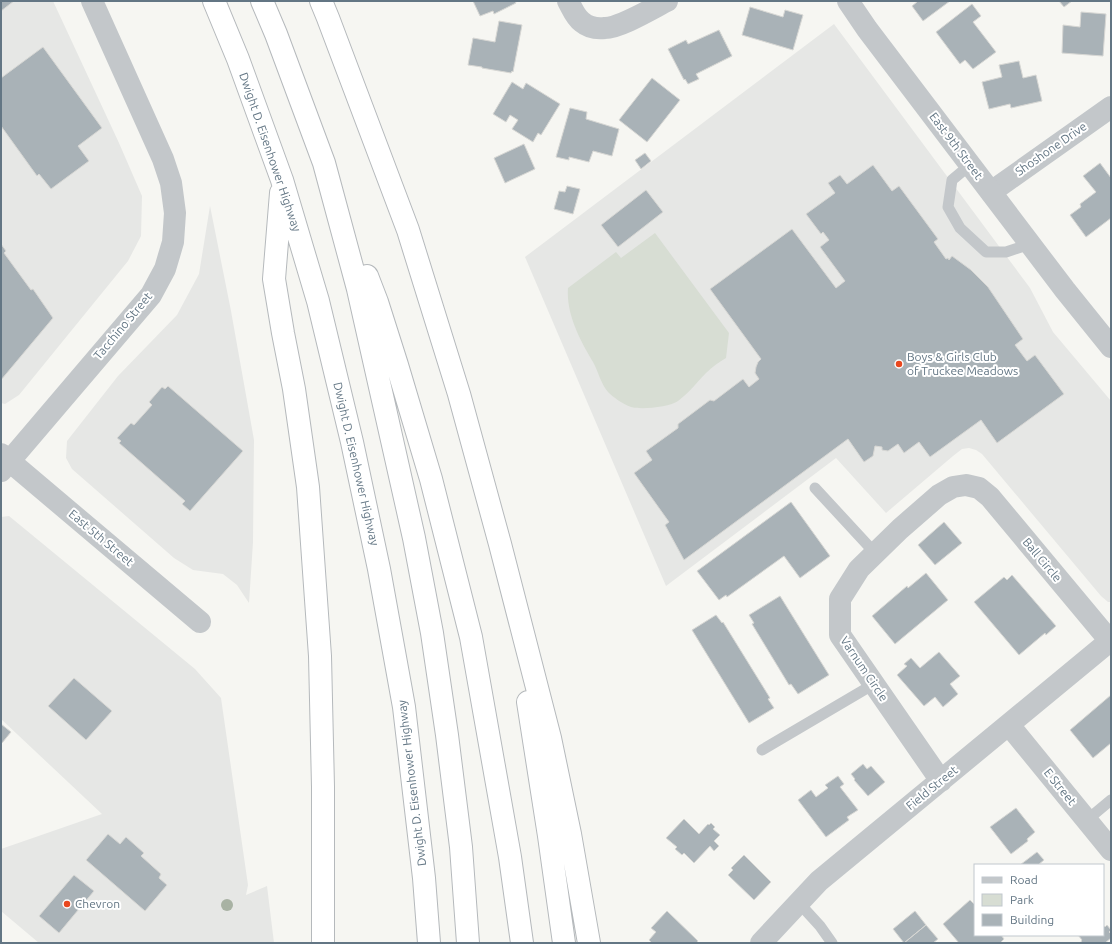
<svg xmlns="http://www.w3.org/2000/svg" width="1112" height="944" viewBox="0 0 1112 944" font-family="Ubuntu,sans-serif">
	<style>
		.built { fill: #e6e7e5 }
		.green { fill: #d7ddd3 }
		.building { fill: #a9b2b7; stroke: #d7d7d4 }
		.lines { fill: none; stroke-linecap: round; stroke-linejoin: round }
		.motorway-casing { stroke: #b5b9bc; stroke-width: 24 }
		.service { stroke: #c3c7ca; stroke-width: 11 }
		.minor { stroke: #c3c7ca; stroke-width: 22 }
		.tertiary { stroke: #c3c7ca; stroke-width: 22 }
		.motorway { stroke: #fff; stroke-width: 22 }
		.tree { fill: #a8b2a3 }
		.poi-dot { fill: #e9471e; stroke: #fff; stroke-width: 1.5 }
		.labels { text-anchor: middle; stroke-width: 4; stroke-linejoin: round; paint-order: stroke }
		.street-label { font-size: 12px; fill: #637684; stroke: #fff }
		.poi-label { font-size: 12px; fill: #637684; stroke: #fff; text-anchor: start }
	</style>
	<rect width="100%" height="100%" fill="#f6f6f2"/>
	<path class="built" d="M1,1h52l66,142 23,53 -1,40 -13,25 -109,134 -14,9 -4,-1z
		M834,24l196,264 23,44 58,69v201h-3l-7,-6 -119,-142 -6,-4 -7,-2 -7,1 -9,7 -67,57 -50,-55 -170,128 -141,-329z
		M210,206l21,105 23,129 -1,102 -4,61 -12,-18 -14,-11 -30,-4 -19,-12 -102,-89 -6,-11 1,-17 51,-65 59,-61 22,-41z
		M9,516l186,153 26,29 27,187 -2,10 21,-9 7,57h-235l-38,-32v-62l101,-35 -101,-95v-202z"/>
	<path class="green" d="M655,233l74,100 -3,25c-7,4 -14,9 -20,15 -9,9 -17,20 -28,28 -8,6 -37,9 -47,6 -8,-3 -17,-9 -23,-15 -7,-8 -10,-21 -15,-30 -13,-22 -27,-48 -25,-74l48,-36 5,6z"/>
	<path class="building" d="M1,1h13l-13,10z
		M473,1h42l1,2 -22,11 -1,-3 -13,5z
		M916,1h34l-27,20 -11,-15 5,-4z
		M1059,1h13l-8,6z
		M972,4l9,12 -8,6 23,30 -23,17 -8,-9 -5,4 -24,-32z
		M750,7l33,10 2,-7 18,5 -10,35 -51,-15z
		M1081,12l25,2 -3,42 -41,-3 1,-28 17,2z
		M499,21l23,4 -9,47 -1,-1 -1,2 -29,-5v-1l-14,-2 5,-27 22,4z
		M719,30l13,26 -36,18 3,5 -11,5 -3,-5 -1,1 -16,-31 18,-9 2,4z
		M43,47l59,81 -24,18 11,15 -38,28 -12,-15 -2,2 -36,-50v-48z
		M1019,61l4,17 13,-3 6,26 -31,7 -1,-4 -21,5 -7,-27 20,-5 -3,-12z
		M652,78l28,22 -33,42 -28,-22z
		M512,82l11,7 3,-6 34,21 -19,31 -3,-2 -5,9 -21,-13 6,-9 -8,-5 -4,7 -13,-8z
		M570,108l17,4 -1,7 33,10 -7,27 -19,-5 -4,11 -20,-5v3l-13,-3z
		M524,144l11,25 -30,14 -11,-25z
		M645,153l6,8 -10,8 -6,-9z
		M1100,163l11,15v40l-25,19 -16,-22 11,-8 -1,-3 16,-12 -13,-16z
		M873,165l19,26 7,-5 39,53 -4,3 12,17 2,-1 1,2 3,-4 19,14 17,17 35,52 -8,6 12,16 8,-6 29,39 -67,49 -16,-23 -51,37 -11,-15 -15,11 -6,-9 -10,7 -6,-1v-3l-7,-1 -2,10 -9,6 -16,-23 -164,121 -19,-35 4,-3 -35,-49 18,-13 -6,-9 32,-23v-4l32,-24 4,1 29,-22 6,8 10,-8 -4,-6 1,-6 2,-5 3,-3 -51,-70 82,-60 44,59 9,-7 -25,-34 9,-7 -6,-8 -2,2 -15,-20 29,-21 -7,-10 12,-8 7,9z
		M567,186l13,3 -2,7 -5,18 -19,-5 5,-18 6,1z
		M646,190l17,22 -45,35 -17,-22z
		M1,244l5,7 -2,2 27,37 2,-1 20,29 -52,62z
		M168,386l75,65 -53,60 -8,-7 3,-3 -66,-58 2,-2 -4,-3 14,-15 3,2 18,-20 -3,-3 13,-15 3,2z
		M791,502l39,54 -30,22 -16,-22 -57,41 -1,-2 -7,5 -22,-29z
		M944,522l18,21 -27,22 -17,-20z
		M926,573l22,27 -53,44 -23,-28 35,-30 1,2z
		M1012,575l44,51 -10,9 -1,-2 -26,22 -45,-53 30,-25 3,3z
		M780,596l49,79 -31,19 -7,-10 -2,1 -37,-61 2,-1 -5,-8z
		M716,615l6,8 1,-1 47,76 -2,1 6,9 -25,15 -57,-93z
		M939,652l21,24 -10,8 8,10 -15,13 -8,-10 -11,9 -27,-31 10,-9 -3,-2 7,-6 9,10z
		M74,678l38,33 -26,29 -38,-34z
		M1111,695v48l-18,15 -23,-28z
		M1,724l10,8 -9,11 -1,-1z
		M863,764l4,5 4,-3 14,16 -17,14 -14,-16 1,-1 -4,-5z
		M838,776l6,8 -4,3 18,23 -11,7 2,3 -23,17 -28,-37 13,-10 5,7 12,-9 -3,-3z
		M1016,808l19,24 -8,7 1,2 -17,13 -21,-27z
		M684,819l15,15 9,-10 1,1 2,-2 4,4 -2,2 7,6 -6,6 5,5 -5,5 -4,-5 -16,17 -10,-10 -2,2 -7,-6 2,-2 -11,-9z
		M108,834l12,10 6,-7 18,16 -3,3 20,18 -2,4 8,7 -22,26 -59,-51z
		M1037,852l7,8 -6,5h-18z
		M744,855l27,27 -17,18 -26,-25 5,-5 -2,-2z
		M74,875l20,16 -35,42 -20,-17z
		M970,900l5,5v30h26l3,4 -4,4h-41l-16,-19z
		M667,911l31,30 -2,2h-44l-3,-3 7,-8 -5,-4z
		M915,911l11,14 -22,18 -11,-14z
		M926,925l12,14 -5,4h-29z
		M1103,925l2,2 2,-2 4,5 -2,2 2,2v4l-6,5h-23l-1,-2 1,-1 -4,-5h25z"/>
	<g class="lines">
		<g class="motorway-casing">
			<path id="motorway" d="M214,1l24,58 44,121 36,121 34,141 27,127 25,138 20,171 5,65
				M262,1l14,33 48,129 34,126 56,249 18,95 15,102 14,112 7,96
				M321,1l7,17 80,212 51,164 41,150 50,194 20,96 19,109
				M281,193l-7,86 9,54 11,56 14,98 12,169 3,131v156
				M367,276l10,26 20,63 34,114 40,158 39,220 12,86
				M528,702l21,134 15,107"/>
		</g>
		<path class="service" d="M970,165l-18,15 -4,27 12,21 26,24h20l24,-8
			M815,488l60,65
			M762,750l112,-66
			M1087,820l24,-20
			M799,903l21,23 12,17"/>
		<path class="minor" d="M568,1c4,7 7,16 14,21 6,5 15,7 23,6 15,0 48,-20 62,-27
			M991,192l120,-85
			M1,454l199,168
			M1,471l150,-176 14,-26 8,-27 2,-29 -4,-30 -8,-24 -71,-158
			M1009,725l102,125
			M941,781l-101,-146v-36l19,-30 41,-40 39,-34 14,-8 13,-2 13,3 11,9 120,144
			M761,943l58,-62 292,-241"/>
		<path class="tertiary" d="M848,1l19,28 198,261 46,57"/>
		<use href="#motorway" class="motorway"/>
	</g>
	<circle class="tree" cx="227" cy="905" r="6"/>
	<g class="poi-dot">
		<circle cx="899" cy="364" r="4"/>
		<circle cx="67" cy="904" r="4"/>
	</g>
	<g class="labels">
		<g class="street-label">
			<text transform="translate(956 146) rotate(53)" y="4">East 9th Street</text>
			<text transform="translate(1051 149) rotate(-35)" y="4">Shoshone Drive</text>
			<text transform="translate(270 152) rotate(71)" y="4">Dwight D. Eisenhower Highway</text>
			<text transform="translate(123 326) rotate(-50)" y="4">Tacchino Street</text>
			<text transform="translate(356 464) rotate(77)" y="4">Dwight D. Eisenhower Highway</text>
			<text transform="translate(101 538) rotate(40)" y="4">East 5th Street</text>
			<text transform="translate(1042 560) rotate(50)" y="4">Ball Circle</text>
			<text transform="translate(864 669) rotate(56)" y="4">Varnum Circle</text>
			<text transform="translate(412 783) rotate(-97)" y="4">Dwight D. Eisenhower Highway</text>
			<text transform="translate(1060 787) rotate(51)" y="4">E Street</text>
			<text transform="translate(932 788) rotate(-39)" y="4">Field Street</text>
		</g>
		<g class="poi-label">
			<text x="907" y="361">Boys &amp; Girls Club<tspan x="907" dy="14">of Truckee Meadows</tspan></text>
			<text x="75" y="908">Chevron</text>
		</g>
	</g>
	<rect width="1112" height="944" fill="none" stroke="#637684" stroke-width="4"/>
	<rect x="974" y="864" width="130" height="72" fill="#ffffff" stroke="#c1c8ce"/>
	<rect x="982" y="877" width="20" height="6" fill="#c3c7ca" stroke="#c1c8ce"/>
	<text x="1010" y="884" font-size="12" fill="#637684">Road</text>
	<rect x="982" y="894" width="20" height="12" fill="#d7ddd3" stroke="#c1c8ce"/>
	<text x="1010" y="904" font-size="12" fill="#637684">Park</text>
	<rect x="982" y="914" width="20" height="12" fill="#a9b2b7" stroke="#c1c8ce"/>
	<text x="1010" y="924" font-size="12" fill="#637684">Building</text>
</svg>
